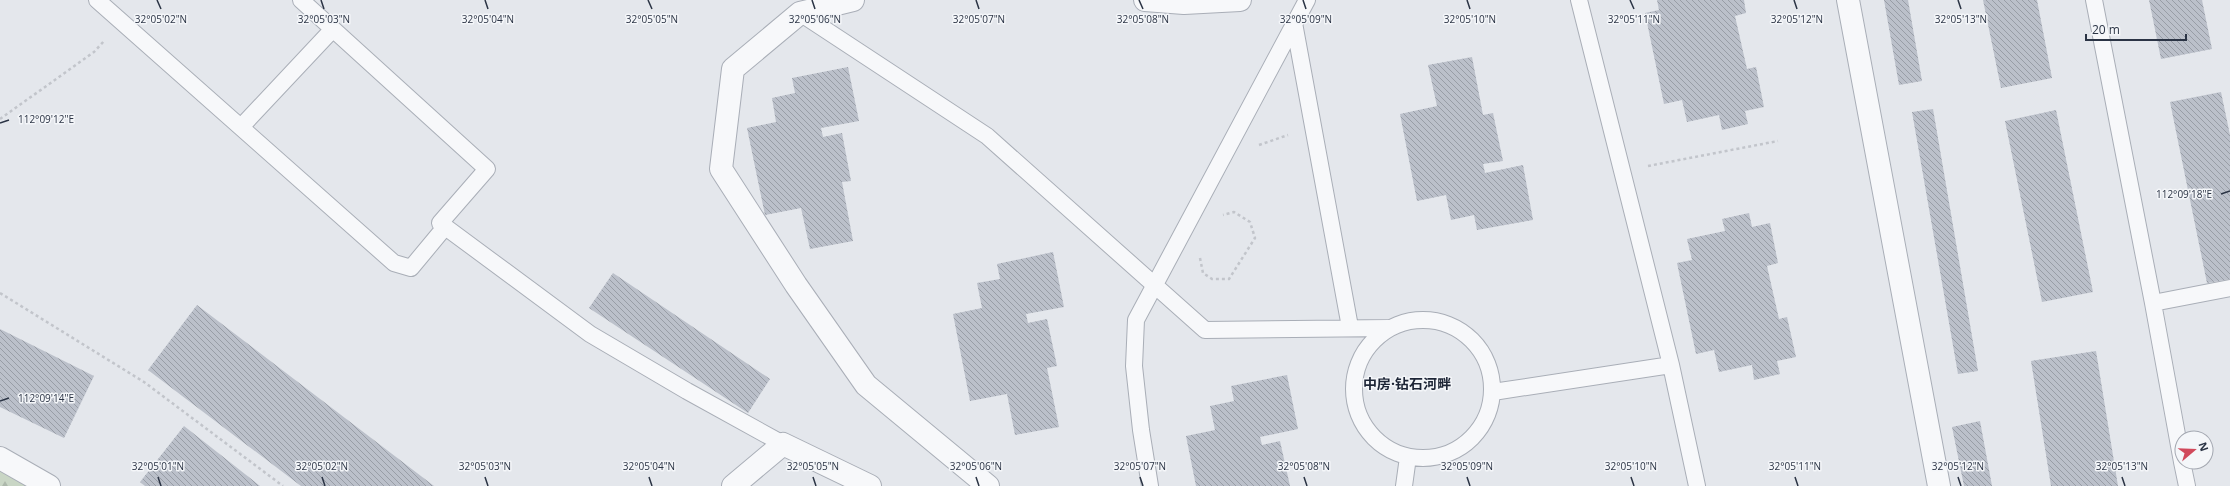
<svg xmlns="http://www.w3.org/2000/svg" width="2230" height="486" viewBox="0 0 2230 486" font-family="'Open Sans','Noto Sans SC',sans-serif">
	<style>
		.forest { fill: url(#forest-firs) }
		.building { fill: url(#building-back-hatch) }
		.lines { fill: none; stroke-linecap: round; stroke-linejoin: round }
		.lane-casing { stroke: #a9aeb7; stroke-width: 18 }
		.street-casing { stroke: #a9aeb7; stroke-width: 24 }
		.path { stroke: #c2c5cb; stroke-width: 2.5; stroke-dasharray: 3 3; stroke-linecap: butt }
		.lane { stroke: #f7f8fa; stroke-width: 16 }
		.street { stroke: #f7f8fa; stroke-width: 22 }
		.ticks { fill: none; stroke: #2b3445; stroke-width: 1.5 }
		.labels { text-anchor: middle; stroke-width: 3; stroke-linejoin: round; paint-order: stroke }
		.neighbourhood-label { font-size: 14px; font-weight: bold; fill: #1d2536; stroke: #f4f6f9 }
		.ticks-label { font-size: 10px; text-anchor: middle; fill: #2b3445; stroke: #f4f6f9; stroke-width: 3; stroke-linejoin: round; paint-order: stroke }
	</style>
	<defs>
		<pattern id="forest-firs" width="22" height="20" patternUnits="userSpaceOnUse"><rect width="22" height="20" fill="#c9d6c5"/><path d="M5 1l3.5 6h-7zM16 11l3.5 6h-7z" fill="#adb8ab"/></pattern>
		<pattern id="building-back-hatch" width="6" height="6" patternUnits="userSpaceOnUse"><rect width="6" height="6" fill="#bbc0ca"/><path d="M-1 5l2 2M0 0l6 6M5-1l2 2" fill="none" stroke="#989da6"/></pattern>
	</defs>
	<rect width="100%" height="100%" fill="#e4e7ec"/>
	<path class="forest" d="M0,458l49,28h-49z"/>
	<path class="building" d="M1657,0h87l2,13 -11,3 12,53 9,-2 8,40 -19,4 3,13 -26,6 -3,-15 -32,7 -5,-22 -18,4 -19,-91 14,-3z
		M1884,0h24l14,81 -23,4z
		M1983,0h54l15,78 -51,10z
		M2149,0h53l10,49 -51,10z
		M1472,57l11,58 10,-2 10,48 -20,3 2,9 38,-8 10,55 -56,10 -3,-15 -23,5 -5,-25 -29,6 -17,-87 37,-8 -9,-41z
		M848,67l11,54 -38,7 2,9 19,-4 9,48 -9,1 11,59 -43,8 -9,-41 -36,7 -18,-87 29,-6 -4,-24 23,-5 -3,-15z
		M2221,92l9,43v144l-23,4 -37,-181z
		M1933,109l45,262 -20,3 -46,-262z
		M2056,110l37,182 -51,10 -37,-181z
		M1749,213l3,14 18,-4 8,40 -11,3 12,53 8,-2 9,40 -19,4 3,13 -26,6 -2,-15 -33,7 -5,-22 -18,4 -19,-91 15,-3 -5,-21 38,-8 -3,-12z
		M1053,252l11,55 -38,7 2,9 19,-4 10,47 -10,2 12,59 -44,8 -8,-41 -37,7 -17,-87 29,-6 -5,-25 23,-4 -3,-15z
		M613,273l157,106 -22,34 -159,-105z
		M197,305l237,181h-133l-153,-116z
		M0,329l94,47 -30,62 -64,-31z
		M2096,351l22,135h-67l-20,-125z
		M1287,375l11,54 -38,8 2,8 18,-4 10,45h-94l-10,-50 29,-6 -5,-24 24,-5 -3,-15z
		M1980,421l12,65h-28l-12,-59z
		M184,426l76,60h-115l-5,-4z"/>
	<g class="lines">
		<g class="lane-casing">
			<path id="lane" d="M97,0l297,263 17,5 34,-41
				M301,0l186,169 -47,54 150,111 97,57 96,53
				M2094,0l59,303
				M800,13l187,123 218,194 184,-2
				M1294,23l56,304
				M241,127l92,-98
				M1354 389a69 69 0 1 1 138 0a69 69 0 1 1-138 0Z
				M1671,365l26,121
				M1493,392l178,-27 -92,-365
				M2182,462l-29,-159 77,-15
				M2182,462l5,24
				M1150,486l-9,-56 -7,-64 2,-46 171,-320
				M1404,486l4,-29"/>
		</g>
		<g class="street-casing">
			<path id="street" d="M853,0l-53,13 -67,56 -12,100 75,116 70,100 122,101
				M1145,0l39,3 56,-3
				M1848,0l91,486
				M0,458l49,28
				M733,486l50,-42 87,42"/>
		</g>
		<path class="path" d="M0,119l94,-67 11,-12
			M1259,145l29,-10
			M1648,166l130,-25
			M1200,258l3,15 9,6h17l26,-41 -5,-16 -16,-10 -11,3
			M0,293l144,89 139,104"/>
		<use href="#lane" class="lane"/>
		<use href="#street" class="street"/>
	</g>
	<path class="ticks" d="M157,0l4,9M321,0l3,9M485,0l3,9M648,0l4,9M812,0l3,9M976,0l3,9M1139,0l4,9M1303,0l3,9M1467,0l3,9M1630,0l4,9M1794,0l3,9M1958,0l3,9M0,123l9,-3M2221,194l9,-3M0,401l9,-3M158,477l3,9M322,477l3,9M485,477l3,9M649,477l3,9M813,477l3,9M976,477l3,9M1140,477l3,9M1304,477l3,9M1467,477l3,9M1631,477l3,9M1795,477l3,9M1958,477l3,9M2122,477l3,9"/>
	<g class="labels">
		<g class="neighbourhood-label">
			<text x="1407" y="389">中房·钻石河畔</text>
		</g>
	</g>
	<g class="ticks-label">
		<text x="161" y="23">32°05'02"N</text>
		<text x="324" y="23">32°05'03"N</text>
		<text x="488" y="23">32°05'04"N</text>
		<text x="652" y="23">32°05'05"N</text>
		<text x="815" y="23">32°05'06"N</text>
		<text x="979" y="23">32°05'07"N</text>
		<text x="1470" y="23">32°05'10"N</text>
		<text x="1634" y="23">32°05'11"N</text>
		<text x="1143" y="23">32°05'08"N</text>
		<text x="1306" y="23">32°05'09"N</text>
		<text x="1797" y="23">32°05'12"N</text>
		<text x="1961" y="23">32°05'13"N</text>
		<text x="46" y="123">112°09'12"E</text>
		<text x="2184" y="198">112°09'18"E</text>
		<text x="46" y="402">112°09'14"E</text>
		<text x="158" y="470">32°05'01"N</text>
		<text x="322" y="470">32°05'02"N</text>
		<text x="485" y="470">32°05'03"N</text>
		<text x="649" y="470">32°05'04"N</text>
		<text x="813" y="470">32°05'05"N</text>
		<text x="976" y="470">32°05'06"N</text>
		<text x="1140" y="470">32°05'07"N</text>
		<text x="1304" y="470">32°05'08"N</text>
		<text x="1467" y="470">32°05'09"N</text>
		<text x="1631" y="470">32°05'10"N</text>
		<text x="1795" y="470">32°05'11"N</text>
		<text x="1958" y="470">32°05'12"N</text>
		<text x="2122" y="470">32°05'13"N</text>
	</g>
	<g transform="translate(2194 450) rotate(71)"><circle r="19" fill="#f4f6f9" stroke="#a4a8b1"/>
	<path d="M0-3L7 15L0 10L-7 15Z" fill="#d1495b"/>
	<text y="-6" font-size="11" font-weight="bold" text-anchor="middle" fill="#2b3445">N</text>
	</g>
	<path d="M2086 34v6h100v-6" fill="none" stroke="#2b3445" stroke-width="2"/>
	<text x="2092" y="34" font-size="12" fill="#2b3445" stroke="#f4f6f9" stroke-width="3" paint-order="stroke">20 m</text>
</svg>
